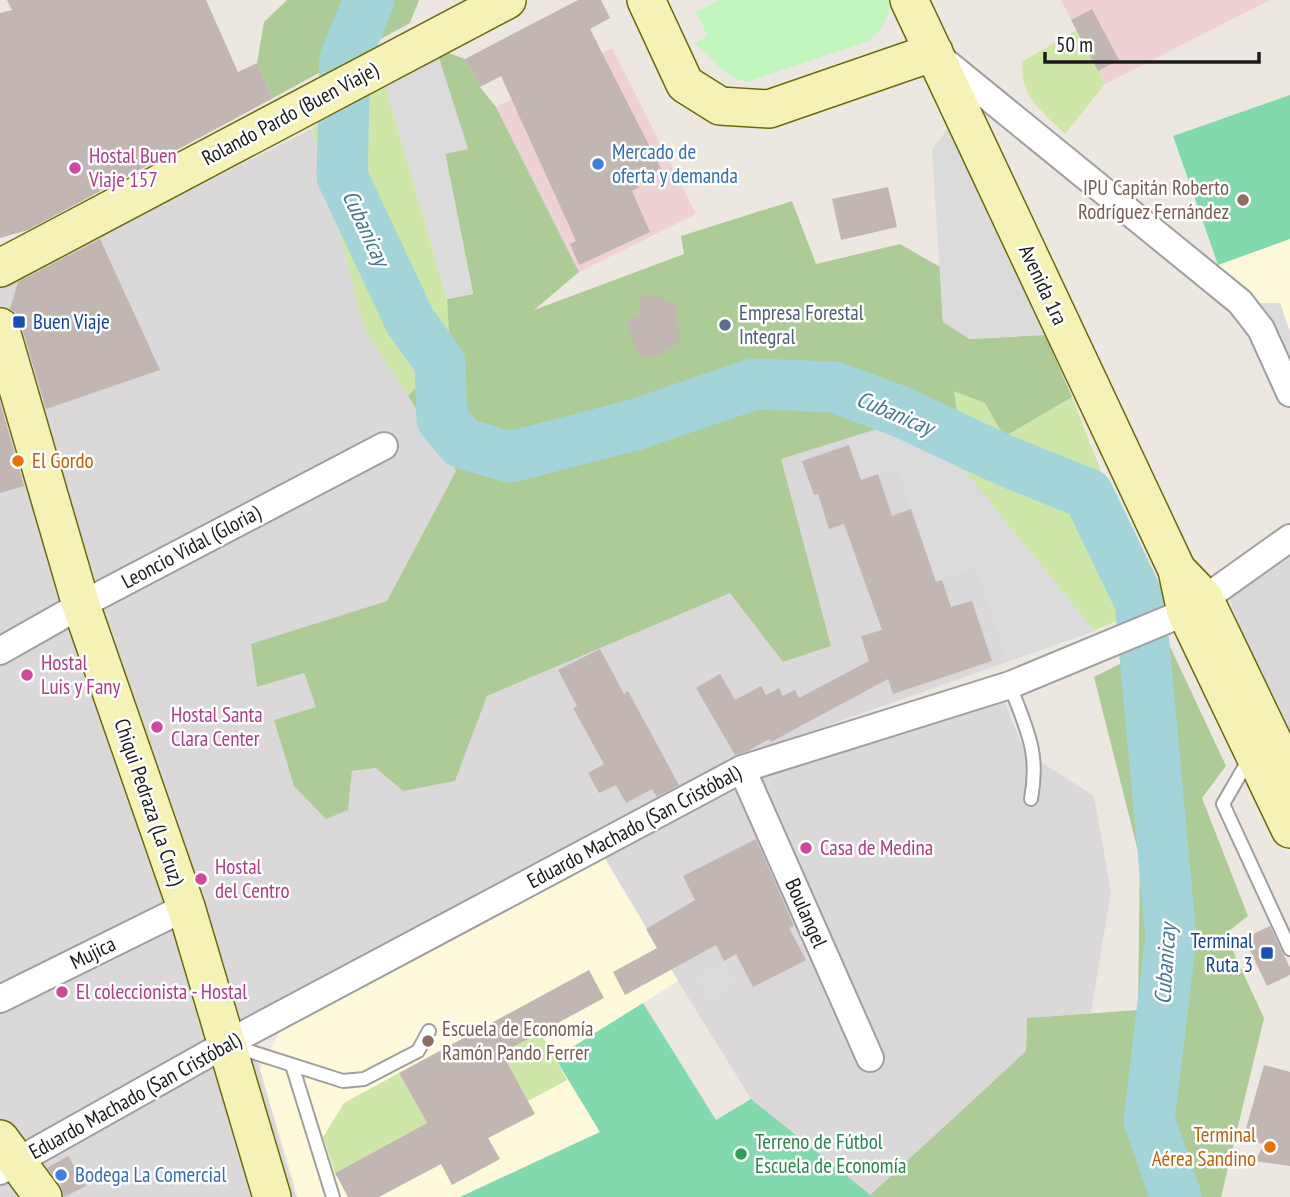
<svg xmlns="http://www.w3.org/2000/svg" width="1290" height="1197" viewBox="0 0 1290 1197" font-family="'PT Sans Narrow',sans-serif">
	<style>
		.residential { fill: #dad8d9 }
		.commercial { fill: #edd1d3 }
		.education { fill: #fdf9da }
		.grass { fill: #cee6a8 }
		.forest { fill: #adcb97 }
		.park { fill: #c1f6bf }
		.pitch { fill: #82d9ad }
		.parking { fill: #dbdbdb }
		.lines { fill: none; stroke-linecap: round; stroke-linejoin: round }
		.river { stroke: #a3d4d9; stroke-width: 51 }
		.building { fill: #c1b6b1 }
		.lane-casing { stroke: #9f9f9f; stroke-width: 16 }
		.street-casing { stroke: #9f9f9f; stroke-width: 30 }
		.secondary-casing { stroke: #6c6b09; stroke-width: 40 }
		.lane { stroke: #fff; stroke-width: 12 }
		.street { stroke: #fff; stroke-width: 26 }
		.secondary { stroke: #f6f2b6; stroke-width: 37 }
		.shop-dot { fill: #3f7fe0; stroke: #fff; stroke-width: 2.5 }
		.hotel-dot { fill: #d1479c; stroke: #fff; stroke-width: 2.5 }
		.education-dot { fill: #8d6e63; stroke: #fff; stroke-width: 2.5 }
		.transit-dot { fill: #1a4fb4; stroke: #fff; stroke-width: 2.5 }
		.service-dot { fill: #5c6f8a; stroke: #fff; stroke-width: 2.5 }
		.food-dot { fill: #e8710a; stroke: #fff; stroke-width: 2.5 }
		.leisure-dot { fill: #2e9e5b; stroke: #fff; stroke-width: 2.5 }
		.labels { text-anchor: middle; stroke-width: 5; stroke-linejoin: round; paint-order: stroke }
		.street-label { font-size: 21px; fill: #1b1b1b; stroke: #fff }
		.shop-label { font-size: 21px; fill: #366cbe; stroke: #fff; text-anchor: start }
		.hotel-label { font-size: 21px; fill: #b23c85; stroke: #fff; text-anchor: start }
		.education-label { font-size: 21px; fill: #785e54; stroke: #fff; text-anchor: end }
		.service-label { font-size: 21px; fill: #4e5e75; stroke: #fff; text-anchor: start }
		.transit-label { font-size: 21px; fill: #164399; stroke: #fff; text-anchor: start }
		.food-label { font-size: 21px; fill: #c56008; stroke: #fff; text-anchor: start }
		.leisure-label { font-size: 21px; fill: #27864d; stroke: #fff; text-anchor: start }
		.water-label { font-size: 23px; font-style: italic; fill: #477997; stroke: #fff }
	</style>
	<rect width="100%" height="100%" fill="#ede7e1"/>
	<path class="residential" d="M312,129l52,199 92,143 -69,130 -136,44 6,42 46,-14 14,34 -43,13 74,89 4,-38 24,-3 27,23 51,-10 33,-85 243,-104 53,70 48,-16 -51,-187 113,-35 72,47 129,160 -358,127 -491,260 51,179h-296v-930l20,8z
		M1290,558v184l-12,-20 -49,-123z
		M1005,702l19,49 70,45 17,96 -20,121 -64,5 -1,33 -156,144 -119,-96 -73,-118 -74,-124 157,-80z"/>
	<path class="commercial" d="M1061,0h209l-165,84z
		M612,48l84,166 -117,58 -83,-165z"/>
	<path class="education" d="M1290,95v269l-29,-61 -43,-38 -45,-129z
		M604,857l74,124 -123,77 45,74 -140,65h-162l-38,-128 23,-43z"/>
	<path class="grass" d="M1077,30l28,54 -40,50c-21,-21 -48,-40 -42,-73z
		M383,77l64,222 3,52 -42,45 -44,-68 -52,-199 32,-30z
		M954,390l31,12 19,35 68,-40 30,77 62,125 -70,32 -129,-160z
		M540,1032l27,48 -39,21 -26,-48z
		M399,1073l28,50 -92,50 -12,-36 21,-34z"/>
	<path class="forest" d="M287,0h132l-9,23 -137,75 -16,-35 7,-41z
		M435,48l30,11 15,28 16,20 83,165 -45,38 150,-56 -3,-18 111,-35 24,63 84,-20 40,23 3,55 27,17 75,-4 27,62 -68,40 -19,-34 -31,-12 11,80 -72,-47 -112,35 50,187 -48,16 -53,-69 -243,103 -32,85 -52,10 -27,-23 -24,3 -4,39 -22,9 -32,-33 -20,-66 42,-13 -12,-34 -47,14 -6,-43 136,-43 69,-130 -48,-75 42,-45 -3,-52 26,-5 -28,-141 23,-4z
		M1167,640l59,126 -24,32 46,118 -23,18 39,84 -43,179h-348l-3,-2 156,-144 1,-33 111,-8 2,-151 -46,-182z"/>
	<path class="park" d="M720,0h168c4,16 -7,28 -17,40l-121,41c-22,1 -39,-24 -55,-38l13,-7 -12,-24z"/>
	<path class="pitch" d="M1290,95v144l-72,26 -45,-129z
		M643,1003l73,117 35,-21 122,98h-413l140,-65 -45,-74z"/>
	<path class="parking" d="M433,39l35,110 -23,5 28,140 -26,5 -64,-222z
		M961,110l104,223 -95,6 -27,-17 -11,-172z
		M1261,303h19l10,29v32z
		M893,424l72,47 129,160 -87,30 -32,-92 -102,34 56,-42 -32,-93 -36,12 -14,-41z
		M724,961l15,24 -29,18 -15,-26z"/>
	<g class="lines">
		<path class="river" d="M369,0l-24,59 -3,117 68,145 30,42 2,56 20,24 48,14 124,-32 120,-41 80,3 65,24 107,50 82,33 52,108 31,335 -22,183 27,77"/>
	</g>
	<path class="building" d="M7,0h199l32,72 19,-9 16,35 -245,132 -28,8v-225l12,-3z
		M578,0h23l9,18 -20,11 71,140 -26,11 4,7 -7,4 18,41 -71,33 -9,-21 6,-3 -75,-165 -21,11 -15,-28z
		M1092,9l27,51 -21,11 -27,-51z
		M888,187l9,40 -56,13 -9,-41z
		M100,239l60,131 -114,39 -26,-88 -5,-9 -5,-3 8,-27z
		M650,294l26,9 4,39 -27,17 -16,-5 -10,-33 12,-6v-16z
		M0,402l24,84 -24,7z
		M849,445l12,35 17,-6 14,42 19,-7 25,73 6,-2 9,27 21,-6 20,60 -99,33 -5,-15 -117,63 -2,-3 -21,12 -13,4 -39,-67 24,-14 15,26 26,-14 5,9 13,-7 4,8 12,-6 4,8 70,-37 -8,-25 21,-6 -38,-106 -15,5 -11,-35 -4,1 -12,-34z
		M600,649l24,45 4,-3 51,94 -22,12 -5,-8 -26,14 -10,-18 -17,8 -11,-20 16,-9 -31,-56 4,-2 -19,-36z
		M756,839l38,87 -5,2 17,32 -53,27 -17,-33 -12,7 -8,-16 -91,50 -12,-23 44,-24 -11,-19 49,-29 -12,-24z
		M1270,926l20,42v7l-23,11 -23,-48z
		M589,970l15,28 -102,55 33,61 -47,24 12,21 -48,26 -11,-21 -62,33h-31l-13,-24 92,-50 -28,-50z
		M1264,1065l26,7v94l-35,-5 9,-17 -21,-5z
		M68,1156l18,30 -22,11 -4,-13 -13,-16z"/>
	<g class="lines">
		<g class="lane-casing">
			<path id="lane" d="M1010,685c16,44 30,66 21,114
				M1249,759l-26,45 67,145
				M233,1046l110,35 21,-2 54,-28 11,-20
				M292,1065l41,132"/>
		</g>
		<g class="street-casing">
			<path id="street" d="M938,56l302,246 21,27 29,64
				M0,651l81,-46 303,-159
				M742,769l128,289
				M0,999l186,-92
				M0,1171l226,-127 516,-275 268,-84 176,-73 104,-74"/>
		</g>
		<g class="secondary-casing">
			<path id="secondary" d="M646,0l39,84 35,22 49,3 165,-57
				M909,0l268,570
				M0,268l507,-268
				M0,327l81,278 105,302 86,290
				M1290,777l-86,-179 -27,-28 9,42 104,217
				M0,1139l43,58"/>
		</g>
		<use href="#lane" class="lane"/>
		<use href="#street" class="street"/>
		<use href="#secondary" class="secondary"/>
	</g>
	<g class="shop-dot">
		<circle cx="598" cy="164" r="7"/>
		<circle cx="61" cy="1175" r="7"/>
	</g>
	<g class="hotel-dot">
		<circle cx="75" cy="168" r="7"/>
		<circle cx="27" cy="675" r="7"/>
		<circle cx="157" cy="727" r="7"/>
		<circle cx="806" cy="848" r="7"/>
		<circle cx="201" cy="879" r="7"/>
		<circle cx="62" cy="992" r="7"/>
	</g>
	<g class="education-dot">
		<circle cx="1243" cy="200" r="7"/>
		<circle cx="428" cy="1041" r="7"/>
	</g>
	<g class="transit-dot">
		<rect x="12" y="315" width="14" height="14" rx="3.5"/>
		<rect x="1260" y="946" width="14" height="14" rx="3.5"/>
	</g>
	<circle class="service-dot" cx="725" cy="325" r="7"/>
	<g class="food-dot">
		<circle cx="18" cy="461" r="7"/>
		<circle cx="1270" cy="1147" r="7"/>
	</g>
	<circle class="leisure-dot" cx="741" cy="1154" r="7"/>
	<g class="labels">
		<g class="street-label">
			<text transform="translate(290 114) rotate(-28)" y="7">Rolando Pardo (Buen Viaje)</text>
			<text transform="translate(1043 285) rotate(65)" y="7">Avenida 1ra</text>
			<text transform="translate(191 547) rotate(-28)" y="7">Leoncio Vidal (Gloria)</text>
			<text transform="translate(149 802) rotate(71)" y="7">Chiqui Pedraza (La Cruz)</text>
			<text transform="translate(634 827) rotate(-28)" y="7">Eduardo Machado (San Cristóbal)</text>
			<text transform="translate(806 913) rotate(66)" y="7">Boulangel</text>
			<text transform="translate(93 953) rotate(-26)" y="7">Mujica</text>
			<text transform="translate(135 1096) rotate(-29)" y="7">Eduardo Machado (San Cristóbal)</text>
		</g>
		<g class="shop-label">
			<text x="612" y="159">Mercado de<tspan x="612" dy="24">oferta y demanda</tspan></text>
			<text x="75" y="1182">Bodega La Comercial</text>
		</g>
		<g class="hotel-label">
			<text x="89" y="163">Hostal Buen<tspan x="89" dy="24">Viaje 157</tspan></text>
			<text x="41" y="670">Hostal<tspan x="41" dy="24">Luis y Fany</tspan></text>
			<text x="171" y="722">Hostal Santa<tspan x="171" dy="24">Clara Center</tspan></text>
			<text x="820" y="855">Casa de Medina</text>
			<text x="215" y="874">Hostal<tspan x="215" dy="24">del Centro</tspan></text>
			<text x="76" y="999">El coleccionista - Hostal</text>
		</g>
		<g class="education-label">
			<text x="1229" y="195">IPU Capitán Roberto<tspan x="1229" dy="24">Rodríguez Fernández</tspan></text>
			<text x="442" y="1036" text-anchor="start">Escuela de Economía<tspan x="442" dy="24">Ramón Pando Ferrer</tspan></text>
		</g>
		<g class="service-label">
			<text x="739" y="320">Empresa Forestal<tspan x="739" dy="24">Integral</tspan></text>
		</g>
		<g class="transit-label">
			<text x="33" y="329">Buen Viaje</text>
			<text x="1253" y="948" text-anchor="end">Terminal<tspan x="1253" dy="24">Ruta 3</tspan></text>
		</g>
		<g class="food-label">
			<text x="32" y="468">El Gordo</text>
			<text x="1256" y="1142" text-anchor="end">Terminal<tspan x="1256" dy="24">Aérea Sandino</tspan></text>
		</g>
		<g class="leisure-label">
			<text x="755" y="1149">Terreno de Fútbol<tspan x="755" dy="24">Escuela de Economía</tspan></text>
		</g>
		<g class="water-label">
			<text transform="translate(366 228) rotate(65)" y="8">Cubanicay</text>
			<text transform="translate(895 413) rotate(23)" y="8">Cubanicay</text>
			<text transform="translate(1165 964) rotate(-86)" y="8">Cubanicay</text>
		</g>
	</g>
	<path d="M1045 52v10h214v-10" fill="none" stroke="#1b1b1b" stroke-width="3.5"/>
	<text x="1056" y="52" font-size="21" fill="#1b1b1b" stroke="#ffffff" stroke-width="5" paint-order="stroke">50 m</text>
</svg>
